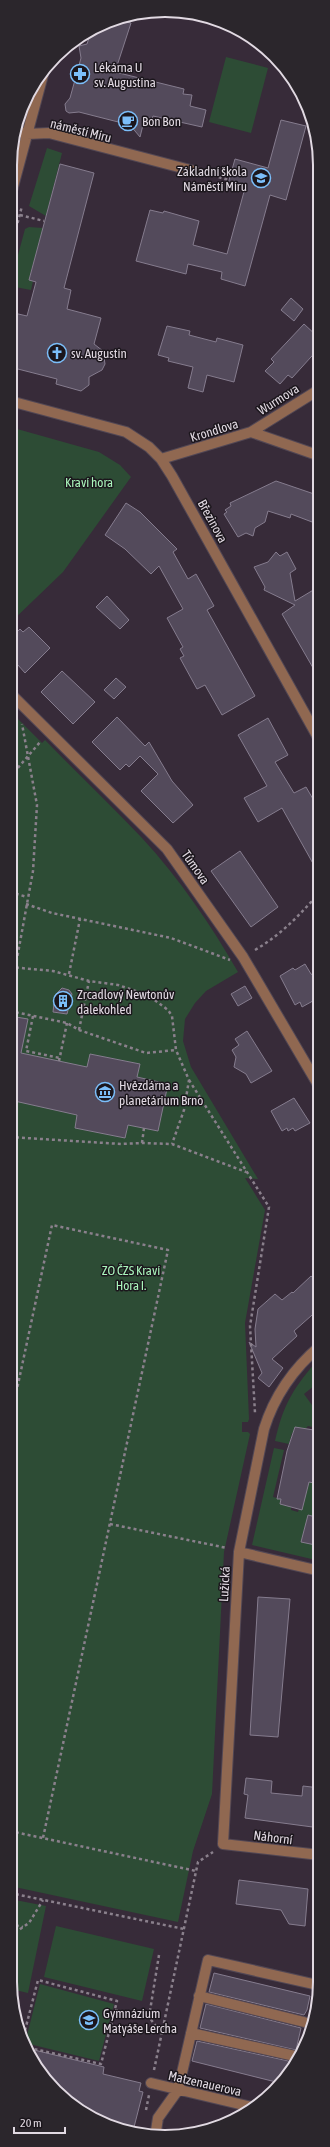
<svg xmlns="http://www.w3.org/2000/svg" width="330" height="2147" viewBox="0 0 330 2147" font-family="'Asap Condensed',sans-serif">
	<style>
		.green { fill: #2d4c35 }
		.building { fill: #534a5b; stroke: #857c8e }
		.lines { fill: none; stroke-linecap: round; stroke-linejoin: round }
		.minor-casing { stroke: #524754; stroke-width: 12 }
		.path { stroke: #8a808c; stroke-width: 2.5; stroke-dasharray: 3 3; stroke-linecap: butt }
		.minor { stroke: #906851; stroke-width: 10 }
		.labels { text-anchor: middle; stroke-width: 3; stroke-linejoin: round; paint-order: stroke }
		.poi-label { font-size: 13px; fill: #e1d9e2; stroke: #1b161c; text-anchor: start }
		.street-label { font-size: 13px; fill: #e1d9e2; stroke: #1b161c }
		.park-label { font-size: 13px; fill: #aaf6bc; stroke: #1b161c }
		.rim { fill: none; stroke: #e1d9e2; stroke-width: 2 }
	</style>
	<rect width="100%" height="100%" fill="#372b39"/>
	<path class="green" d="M226,57l42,11 -17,65 -42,-11z
		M47,148l15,5 -16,63 -17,-10z
		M29,227l14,1 -14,51 4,2 -2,9 -16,-3 -4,-6 14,-52z
		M10,427l89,25 21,13 11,12 -68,95 -53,51z
		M10,711l32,32 3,-3c32,33 66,65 97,98 37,40 69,87 96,134l-32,19 -11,12 -10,16 -2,22 8,26 67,112 -13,-1 20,32 -20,113 4,96 -1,3h-6v10h6l2,2 -26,118 -12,242 -19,57 -15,71 -168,-36z
		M315,1363l5,6v12l-16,13 13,18 3,-1v22l-4,-2 1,-3 -9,-2 -3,3 -13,4 -3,11 -14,-3c8,-35 17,-51 40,-78z
		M274,1448l10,2 -11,47 8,2 10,8v3l7,2 1,-3 3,1 7,-28 9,3 2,-7v34l-18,30 18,4v15l-68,-16z
		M10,1899l36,7 -18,87 -17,-4 -1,-7z
		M56,1926l98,23 -12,52 -98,-24z
		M40,1984l74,20 -15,57 -74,-18z"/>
	<path class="building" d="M114,19l17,4 -16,49 69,17 -1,5 9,1 -2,11 16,4 -4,17 -49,-11 -1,3 -7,-2 -5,20 -10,-12 -51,-13 -10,1 -3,-2 -1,-7 5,-6 11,-40 -2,-12 8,-2 4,-12z
		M281,120l25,6 -20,74 -16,-5 -25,91 -24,-7 1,-7 -34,-8 -2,10 -50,-13 14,-51 13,3 1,-2 35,10 -6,24 34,9 18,-66 -17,-4 7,-25 33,9z
		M60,164l34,9 -30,115 7,2 -4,19 34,9 -7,26 9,7 2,13 -3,6 -13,7v8l-8,6 -25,-7 1,-5 -47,-12v-40l4,-14 13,3 9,-34 -7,-2z
		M291,298l12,11 -9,12 -13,-11z
		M304,324l13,12 -3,3 6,5v3l-28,31 -4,-3 -8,9 -15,-13 9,-9 -3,-3z
		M167,326l23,5 -1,4 27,7 1,-4 26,7 -9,37 -27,-7 -4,17 -15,-4 5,-21 -25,-6 1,-3 -11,-3z
		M276,481l44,15v29l-29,-11 -1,4 -22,-7 -3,11 -10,6 -2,8 -7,-3 -8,4 -14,-23 3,-2 -2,-2 6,-4 -1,-3z
		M126,503l14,9 37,37 -4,3 15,27 8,-5 18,32 -7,4 48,86 -33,19 -17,-30 -8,4 -17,-31 4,-2 -4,-7 3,-2 -16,-29 16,-9 -24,-43 -8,8 -26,-25 -20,-14z
		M276,552l4,4 7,-4 9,17 -6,4 5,28 25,-15v94l-38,-66 13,-9 -31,-15 1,-3 -11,-20 14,-5z
		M107,596l22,24 -9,9 -24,-22z
		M29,627l21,21 -25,25 -15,-17v-17l10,-10 3,3z
		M62,671l33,31 -22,22 -32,-32z
		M116,678l10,9 -12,12 -10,-9z
		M117,717l28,29 4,-4 23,39 21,24 -20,18 -32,-32 17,-17 -18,-18 -11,11 -3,-3 -6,6 -28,-28z
		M268,718l20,37 -13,7 19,31 12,-6 14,24v65l-38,-68 -24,14 -14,-24 23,-12 -29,-51z
		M240,851l38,56 -27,20 -40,-56z
		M305,964l6,10 7,4 2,19 -18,10 -2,-5 -5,3 -15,-29 13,-8 2,2z
		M245,986l7,12 -14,8 -7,-12z
		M62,988l7,2 3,4 -5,20 -14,-2 2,-17z
		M10,1016l18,3 -7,34 66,14 3,-13 50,10 -3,13 31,7 -10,47 -30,-6 -3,13 -50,-10 2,-13 -67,-15 6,-26 -6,-1z
		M247,1031l25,40 -21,12 -5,-9 -12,-7 2,-10 -4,-7 7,-5 -4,-6z
		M294,1098l16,25 -15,8 -2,-3 -5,3 -1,-3 -5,3 -11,-20z
		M311,1276l9,8v24l-26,23 3,5 -25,23 11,9 -14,19 -11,-9 4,-5 -13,-31 7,5 -1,-18 3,-20 17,-15 7,6 10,-8 1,1z
		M295,1427l25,4v47l-4,-1 -2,6 -5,-1 -7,28 -22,-6 1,-5h-4l10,-48z
		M308,1515l12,3v28l-19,-4z
		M258,1597l32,2 -12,138 -28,-2z
		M246,1778l26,3 -1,12 31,3 1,-10 17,2v40l-75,-10 3,-23 -4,-1z
		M239,1880l69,9 -3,37 -16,-2 -8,-14 -45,-6z
		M214,1973l96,23 -3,14 -3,5 -95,-23z
		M206,2004l95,24 -5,22 -96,-22z
		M197,2041l96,21 -1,5 -12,16 -88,-22z
		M26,2048l78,19 -1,7 38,9 -2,8 4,1 -10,39 -36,-10 -42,-30z"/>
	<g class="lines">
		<g class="minor-casing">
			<path id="minor" d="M17,131l10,3 22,-1 145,38
				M10,198l33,-123
				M10,401l116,31 23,15 12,12 11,17 148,265
				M251,432l69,24
				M161,459l90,-27 69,-43
				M10,693l157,156 76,108 77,131
				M320,1346c-26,22 -46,51 -56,83l-25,123 -16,292 97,11
				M239,1552l81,19
				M199,1996l105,26
				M191,2033l104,23
				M151,2083l101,24
				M155,2137l3,-19 20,-28 30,-130 105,24"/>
		</g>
		<path class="path" d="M207,174l22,6
			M20,215l24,6
			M10,252l12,-46
			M10,310l4,-17 -4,-5
			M10,777l31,-36
			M10,892l17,5
			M26,904l26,9 119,25 59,22
			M255,950c22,-13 39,-29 56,-48l9,-1
			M10,967l43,4 36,10 29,4 30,10 20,15 4,6 4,34 13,30 -5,30 -12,34
			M69,974l11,-55
			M10,997l23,-126 4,-66 -15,-81
			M10,1011l57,12 12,7 67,23 30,-3
			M33,1016l-7,35 34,7
			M79,1030l10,-49
			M59,1061l8,-38
			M189,1080l80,127 -19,119 5,87
			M10,1137l111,7 21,-1 30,1 74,28
			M142,1143l2,-15
			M10,1422l42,-197 116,25 -125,588
			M110,1524l117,24
			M10,1831l186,40
			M10,1893l174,36
			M10,1924l13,3
			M10,1936l19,-13 14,-23
			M159,1955l-10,62 12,16
			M115,2010l34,7
			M22,2042l16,-62 79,21 -16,63 -76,-17
			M154,2070l44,-208 15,-10
			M146,2110l3,-15"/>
		<use href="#minor" class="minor"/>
	</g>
	<defs>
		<g id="pharmacy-ring" transform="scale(1)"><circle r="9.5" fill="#1b161c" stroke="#7bbef9" stroke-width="1.5"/><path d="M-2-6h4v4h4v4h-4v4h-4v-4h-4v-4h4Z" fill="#7bbef9"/></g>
		<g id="cafe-ring" transform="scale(1)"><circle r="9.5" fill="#1b161c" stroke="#7bbef9" stroke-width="1.5"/><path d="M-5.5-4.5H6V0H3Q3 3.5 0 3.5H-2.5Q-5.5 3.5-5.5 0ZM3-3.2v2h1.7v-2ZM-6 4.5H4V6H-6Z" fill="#7bbef9"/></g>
		<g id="school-ring" transform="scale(1)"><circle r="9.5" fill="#1b161c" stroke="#7bbef9" stroke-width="1.5"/><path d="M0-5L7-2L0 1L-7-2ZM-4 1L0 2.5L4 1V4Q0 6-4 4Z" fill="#7bbef9"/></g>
		<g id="church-ring" transform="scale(1)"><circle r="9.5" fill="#1b161c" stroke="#7bbef9" stroke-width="1.5"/><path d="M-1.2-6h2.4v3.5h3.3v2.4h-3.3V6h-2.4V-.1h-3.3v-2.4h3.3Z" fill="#7bbef9"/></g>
		<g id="building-ring" transform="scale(1)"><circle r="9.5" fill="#1b161c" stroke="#7bbef9" stroke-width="1.5"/><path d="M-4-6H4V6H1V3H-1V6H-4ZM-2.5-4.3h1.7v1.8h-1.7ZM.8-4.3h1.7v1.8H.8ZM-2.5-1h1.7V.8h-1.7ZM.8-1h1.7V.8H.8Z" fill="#7bbef9"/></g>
		<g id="museum-ring" transform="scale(1)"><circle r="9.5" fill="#1b161c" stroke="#7bbef9" stroke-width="1.5"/><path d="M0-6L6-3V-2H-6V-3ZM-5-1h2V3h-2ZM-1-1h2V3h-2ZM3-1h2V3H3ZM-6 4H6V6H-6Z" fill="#7bbef9"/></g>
	</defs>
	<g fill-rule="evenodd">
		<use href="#pharmacy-ring" x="80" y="74"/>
		<use href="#cafe-ring" x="128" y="121"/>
		<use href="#school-ring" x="261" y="178"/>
		<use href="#church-ring" x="57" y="353"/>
		<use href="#building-ring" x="63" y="1001"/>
		<use href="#museum-ring" x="105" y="1092"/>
		<use href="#school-ring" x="89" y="2020"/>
	</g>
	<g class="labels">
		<g class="poi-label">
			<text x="94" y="72">Lékárna U<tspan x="94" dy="15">sv. Augustina</tspan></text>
			<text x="142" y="126">Bon Bon</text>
			<text x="247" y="176" text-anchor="end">Základní škola<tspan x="247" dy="15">Náměstí Míru</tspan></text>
			<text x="71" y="358">sv. Augustin</text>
			<text x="77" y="999">Zrcadlový Newtonův<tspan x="77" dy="15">dalekohled</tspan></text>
			<text x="119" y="1090">Hvězdárna a<tspan x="119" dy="15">planetárium Brno</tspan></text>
			<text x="103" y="2018">Gymnázium<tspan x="103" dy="15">Matyáše Lercha</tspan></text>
		</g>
		<g class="street-label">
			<text transform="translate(81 130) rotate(14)" y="5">náměstí Míru</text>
			<text transform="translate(278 399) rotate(-32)" y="5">Wurmova</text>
			<text transform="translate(214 430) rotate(-17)" y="5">Krondlova</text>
			<text transform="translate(213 521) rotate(61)" y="5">Březinova</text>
			<text transform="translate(196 867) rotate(55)" y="5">Tůmova</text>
			<text transform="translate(224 1584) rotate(-87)" y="5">Lužická</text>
			<text transform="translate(273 1837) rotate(7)" y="5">Náhorní</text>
			<text transform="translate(205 2083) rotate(13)" y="5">Matzenauerova</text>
		</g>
		<g class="park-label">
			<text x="89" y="487">Kraví hora</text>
			<text x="131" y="1275">ZO ČZS Kraví<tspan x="131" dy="15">Hora I.</tspan></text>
		</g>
	</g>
	<path d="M0 0H330V2147H0ZM165 17H165A148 148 0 0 1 313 165V1982A148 148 0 0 1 165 2130H165A148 148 0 0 1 17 1982V165A148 148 0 0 1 165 17Z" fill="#2b262c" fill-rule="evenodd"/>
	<path class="rim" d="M165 17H165A148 148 0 0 1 313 165V1982A148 148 0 0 1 165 2130H165A148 148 0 0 1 17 1982V165A148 148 0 0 1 165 17Z"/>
	<path d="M14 2127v6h51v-6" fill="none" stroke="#e1d9e2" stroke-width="2"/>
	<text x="20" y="2127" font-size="12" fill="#e1d9e2" stroke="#1b161c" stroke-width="3" paint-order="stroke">20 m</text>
</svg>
